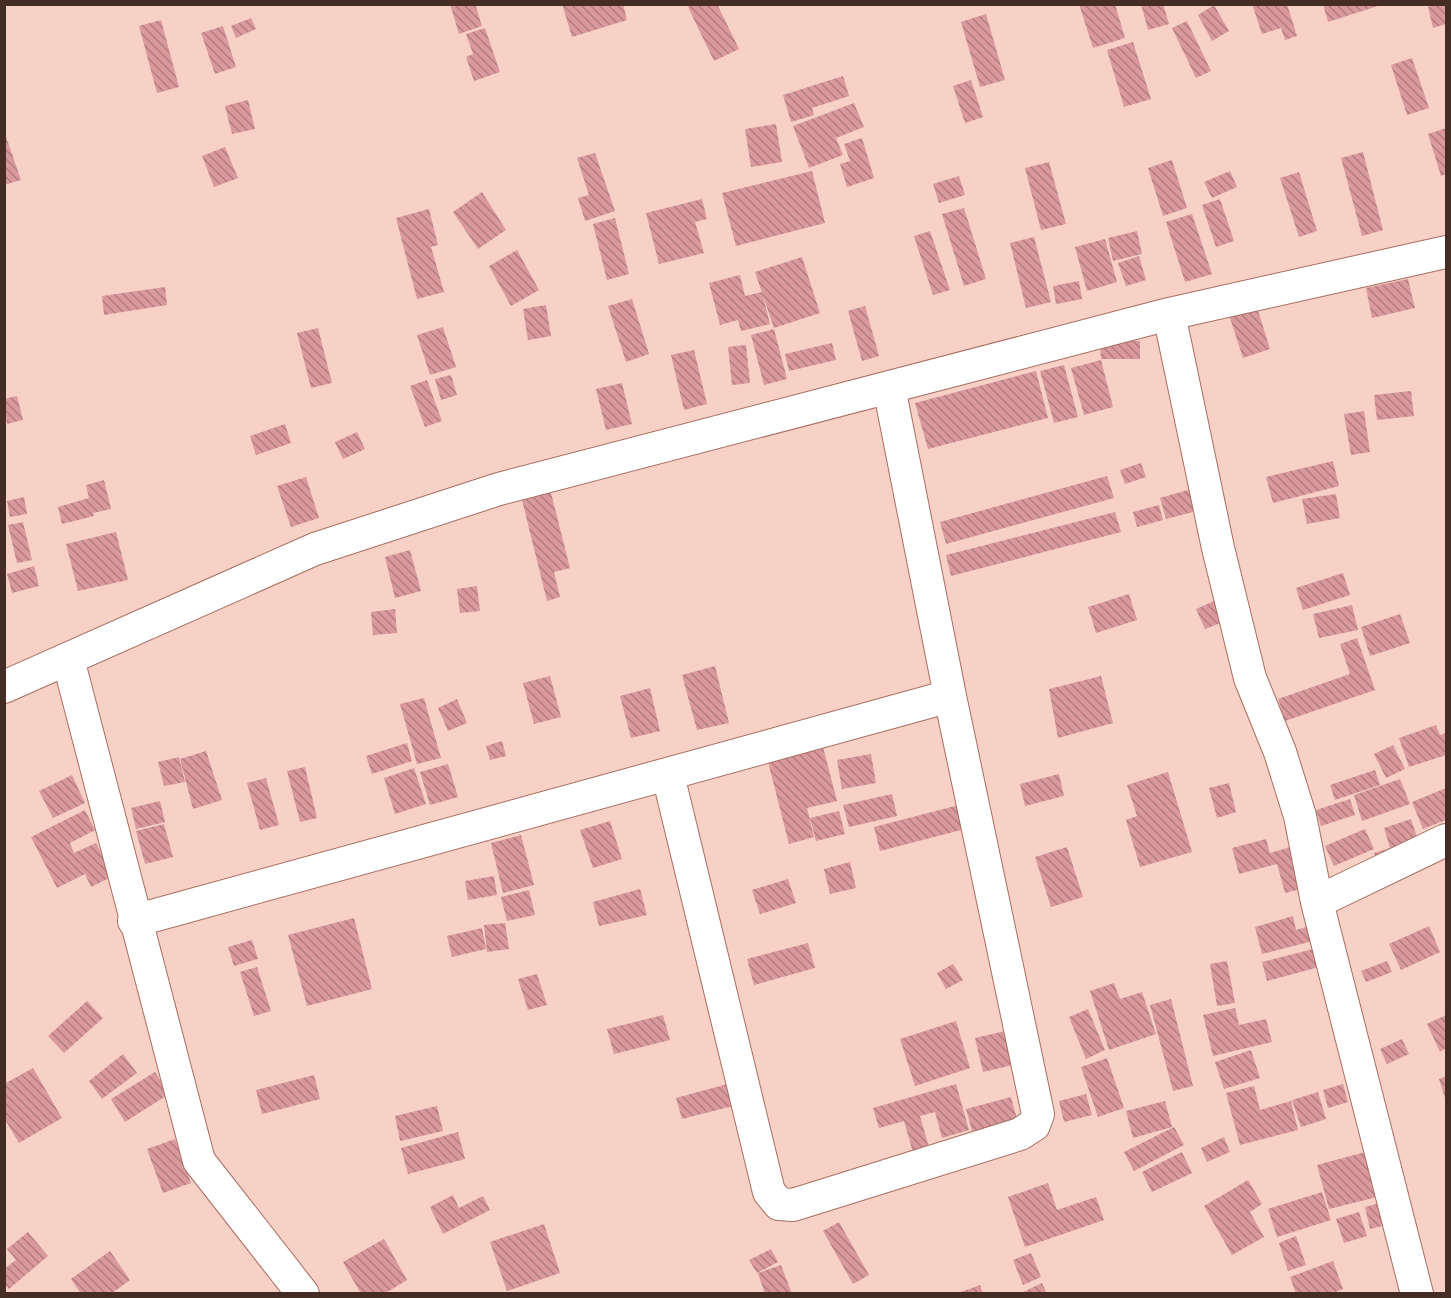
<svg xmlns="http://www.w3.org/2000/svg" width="1451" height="1298" viewBox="0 0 1451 1298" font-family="'PT Sans Narrow',sans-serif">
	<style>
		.building { fill: url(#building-back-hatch) }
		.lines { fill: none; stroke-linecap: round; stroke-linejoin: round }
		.minor-casing { stroke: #a96e60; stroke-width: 34 }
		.minor { stroke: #fff; stroke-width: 32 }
	</style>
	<defs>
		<pattern id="building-back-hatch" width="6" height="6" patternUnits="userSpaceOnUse" patternTransform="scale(1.5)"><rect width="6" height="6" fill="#da999d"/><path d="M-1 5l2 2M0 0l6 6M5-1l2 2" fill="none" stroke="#b37d80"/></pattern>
	</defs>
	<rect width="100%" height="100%" fill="#f7d0c6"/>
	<path class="building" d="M450,4h25l7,22 -23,8z
		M562,4h61l4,16 -55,17z
		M693,4h24l22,45 -25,12 -26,-54z
		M1079,4h36l10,34 -32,10z
		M1141,4h22l6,20 -21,6z
		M1252,4h35l10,32 -12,4 -4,-12 -19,6z
		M1323,4h58v1l-53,17z
		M1436,4h10v20l-13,4 -5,-21z
		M1214,5l15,26 -17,10 -14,-26z
		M986,14l19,66 -25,7 -19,-65z
		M251,18l5,11 -20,9 -5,-12z
		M161,20l18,67 -22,6 -18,-67z
		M1187,21l24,50 -15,7 -24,-50z
		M223,26l13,41 -21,7 -14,-41z
		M485,28l15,44 -26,9 -8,-24 7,-3 -7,-20z
		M1133,42l18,57 -27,8 -17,-57z
		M1412,58l17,50 -22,7 -16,-50z
		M843,76l6,20 -37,12 2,7 -23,7 -8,-27z
		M971,80l12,37 -18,6 -12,-37z
		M248,100l7,29 -23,5 -7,-28z
		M854,103l10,24 -28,11 7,17 -34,13 -16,-42z
		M776,124l6,38 -31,5 -6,-38z
		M1446,128v46l-5,2 -13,-42z
		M4,131l17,49 -17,5z
		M862,138l12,40 -27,9 -7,-23 10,-3 -6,-17z
		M225,147l13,31 -24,9 -12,-31z
		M1363,152l20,78 -21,6 -21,-78z
		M595,153l20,58 -30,10 -7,-23 11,-3 -12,-37z
		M1172,160l15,48 -24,8 -15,-48z
		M1049,162l17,62 -25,6 -16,-62z
		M812,171l13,52 -89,23 -14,-53z
		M1230,171l7,16 -25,11 -8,-16z
		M1299,172l18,59 -18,6 -19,-59z
		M959,176l6,19 -26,8 -6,-19z
		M482,192l24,38 -28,19 -25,-37z
		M702,199l5,20 -12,3 9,31 -45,11 -13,-51z
		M1220,199l14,42 -18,6 -14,-42z
		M964,208l22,71 -22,7 -22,-72z
		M429,209l9,36 -7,2 13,45 -27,7 -21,-81z
		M1192,214l20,60 -27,8 -19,-60z
		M615,218l14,56 -22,6 -14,-56z
		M930,231l20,59 -17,5 -19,-59z
		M1137,231l5,23 -29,7 -5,-23z
		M1034,237l17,65 -25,6 -16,-65z
		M1105,239l12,43 -30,9 -12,-44z
		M517,250l22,40 -28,16 -22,-40z
		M1139,256l7,24 -20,6 -8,-23z
		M802,257l18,56 -46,15 -19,-56z
		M740,275l5,21 17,-4 8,32 -29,7 -3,-11 -18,5 -11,-42z
		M1408,279l7,29 -43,10 -6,-30z
		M1079,281l3,18 -26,5 -3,-18z
		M165,287l2,18 -63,10 -2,-19z
		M632,299l17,55 -23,8 -18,-56z
		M1256,304l14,45 -27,9 -15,-46z
		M546,305l5,31 -23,4 -5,-31z
		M865,306l14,50 -17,5 -14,-50z
		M443,327l13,40 -26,8 -13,-40z
		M318,328l14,55 -21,5 -14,-55z
		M774,329l13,50 -23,6 -13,-50z
		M1100,341h40v18h-39z
		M832,343l4,17 -47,11 -4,-17z
		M746,345l4,38 -18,2 -4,-38z
		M694,350l13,54 -23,6 -13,-55z
		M1101,360l12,47 -29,8 -13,-47z
		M1064,365l14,52 -24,6 -14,-52z
		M1036,371l12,47 -120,31 -13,-46z
		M451,375l6,20 -16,5 -6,-21z
		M427,380l15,41 -17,6 -15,-41z
		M622,383l10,41 -26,6 -10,-41z
		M1411,391l3,25 -37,4 -3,-25z
		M17,396l6,24 -16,4 -3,-25z
		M1364,411l6,41 -19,3 -7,-41z
		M285,424l6,19 -35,12 -6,-19z
		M357,432l8,17 -22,10 -8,-17z
		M1333,461l6,25 -66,17 -7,-26z
		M1141,463l5,14 -21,7 -5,-14z
		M1107,476l7,22 -168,46 -6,-22z
		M306,477l13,41 -28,9 -14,-41z
		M104,480l7,29 -18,4 1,3 -32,8 -4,-17 31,-9 -3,-13z
		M550,489l20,79 -16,4 6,25 -13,4 -26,-105z
		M1191,489l6,22 -31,8 -6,-21z
		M1336,494l4,24 -33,6 -5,-25z
		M24,497l3,17 -17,3 -3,-16z
		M1159,505l4,15 -26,7 -4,-15z
		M1115,512l6,20 -170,44 -5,-21z
		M23,522l9,38 -15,3 -9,-38z
		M116,532l12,48 -50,11 -12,-47z
		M410,550l11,41 -26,7 -10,-41z
		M34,566l5,20 -27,7 -5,-19z
		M1343,573l7,22 -47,15 -7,-22z
		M477,586l3,25 -20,2 -3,-24z
		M1129,594l8,26 -41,13 -8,-26z
		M1214,601l9,21 -18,7 -9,-20z
		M1352,605l6,25 -39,8 -6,-24z
		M395,609l2,24 -24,2 -2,-23z
		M1400,614l10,29 -40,13 -9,-29z
		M1357,638l18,52 -90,31 -7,-22 72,-25 -10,-30z
		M715,666l14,57 -32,7 -15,-55z
		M550,676l11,41 -27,7 -11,-41z
		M1101,676l12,47 -55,15 -9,-49z
		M650,688l10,43 -29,7 -11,-42z
		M424,698l17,60 -24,6 -17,-60z
		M457,699l10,24 -19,8 -10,-23z
		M1436,725l4,10 6,-2v22l-37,12 -10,-29z
		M502,741l4,15 -16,4 -4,-14z
		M407,743l5,18 -40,13 -6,-18z
		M822,743l15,58 -30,7 7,29 -25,7 -21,-82 35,-9 -2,-5z
		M1393,745l12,24 -19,9 -12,-24z
		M206,751l16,49 -29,9 -13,-50z
		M871,754l5,29 -34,6 -5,-29z
		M179,757l6,25 -21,4 -6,-24z
		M448,764l10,33 -28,8 -10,-33z
		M305,767l12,51 -17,4 -13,-51z
		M414,768l12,36 -31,10 -11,-36z
		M1375,770l5,15 -45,15 -5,-15z
		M1168,772l24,80 -52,15 -14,-47 11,-4 -10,-31z
		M1059,774l5,22 -39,10 -5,-22z
		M72,775l13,28 -32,15 -14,-27z
		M266,778l13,47 -19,5 -13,-47z
		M1400,779l10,25 -48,17 -8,-26z
		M1229,783l7,29 -19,6 -8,-30z
		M1446,788v32l-23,9 -11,-27z
		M892,794l5,22 -48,11 -6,-22z
		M1350,799l5,16 -34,11 -5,-16z
		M160,801l5,21 -29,7 -5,-21z
		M959,805l6,24 -85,22 -6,-24z
		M85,810l10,20 -25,13 4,10 22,-10 17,33 -22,11 -6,-13 -28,14 -26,-51z
		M839,811l6,23 -29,7 -6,-23z
		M1411,819l15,45 -44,15 -8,-26 16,-5 -6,-20z
		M610,821l12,38 -29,9 -13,-38z
		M164,824l9,33 -28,7 -9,-33z
		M1365,829l9,20 -40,17 -9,-20z
		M521,835l13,50 -31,8 -12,-50z
		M1266,839l4,14 27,-8 12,42 -24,6 -8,-29 -38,10 -7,-26z
		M1067,847l16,50 -32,10 -16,-50z
		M850,862l6,26 -26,6 -6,-25z
		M494,876l3,19 -29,5 -3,-19z
		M788,879l8,24 -36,11 -8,-24z
		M640,889l7,26 -48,11 -6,-24z
		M529,890l6,25 -28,6 -6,-24z
		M1293,916l3,14 17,-5 4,15 -55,14 -7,-27z
		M354,918l18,71 -65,17 -19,-71z
		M505,923l4,26 -22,3 -3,-27z
		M1429,926l11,26 -39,18 -12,-26z
		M482,928l4,21 -34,8 -5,-21z
		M252,940l6,19 -24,7 -6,-19z
		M808,943l7,25 -61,17 -7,-26z
		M1313,949l6,18 -52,14 -5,-19z
		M1227,961l8,42 -18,3 -7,-42z
		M1387,961l5,11 -26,10 -5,-11z
		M953,964l10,16 -17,9 -9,-16z
		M257,967l14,44 -17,5 -14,-44z
		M537,974l10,31 -19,5 -10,-31z
		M1114,983l6,16 22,-7 14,42 -47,16 -19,-59z
		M1171,999l22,87 -20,5 -23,-86z
		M87,1001l16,17 -39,35 -16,-17z
		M1235,1008l4,17 27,-6 6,23 -59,14 -10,-41z
		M1088,1009l17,41 -19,9 -17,-42z
		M663,1015l7,25 -56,14 -7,-25z
		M1446,1015v33l-6,4 -13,-28z
		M956,1021l14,47 -55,18 -15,-47z
		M1005,1031l8,34 -30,7 -8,-34z
		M1402,1039l7,15 -22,10 -7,-15z
		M1251,1050l9,28 -36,11 -9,-27z
		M123,1054l14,19 -35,26 -13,-18z
		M1107,1058l17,50 -26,9 -17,-50z
		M33,1068l29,50 -43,25 -15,-25v-34z
		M155,1072l14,22 -44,28 -14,-23z
		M314,1075l6,24 -58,15 -6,-24z
		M1446,1076v25l-7,-22z
		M731,1083l6,22 -55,14 -6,-21z
		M956,1084l13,46 -27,8 -7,-26 -15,4 10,35 -16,5 -10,-35 -25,7 -6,-20z
		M1343,1084l5,18 -20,6 -5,-18z
		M1254,1086l6,24 31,-9 7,29 -58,15 -14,-52z
		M1318,1092l8,27 -25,8 -9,-27z
		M1086,1094l6,21 -28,7 -5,-21z
		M1011,1097l6,22 -45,12 -6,-22z
		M1165,1101l7,26 -39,11 -7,-27z
		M437,1106l6,25 -43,10 -5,-25z
		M1174,1127l10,18 -50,26 -10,-19z
		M458,1132l7,27 -57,15 -7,-26z
		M1224,1137l6,15 -23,10 -6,-14z
		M175,1139l16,44 -28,10 -16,-44z
		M1369,1151l12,45 -52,13 -12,-44z
		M1182,1152l10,21 -40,19 -10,-20z
		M1248,1180l14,24 -12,8 14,25 -32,18 -28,-49z
		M1048,1183l9,27 39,-13 8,23 -79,27 -17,-50z
		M1322,1192l9,28 -54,17 -9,-28z
		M453,1195l6,13 24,-12 7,14 -47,24 -13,-27z
		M1384,1202l6,22 -20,5 -5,-22z
		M1359,1212l8,24 -23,7 -8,-24z
		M839,1222l30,53 -16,9 -30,-53z
		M544,1224l16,49 -53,18 -17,-49z
		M28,1232l20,24 -39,33 -5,-6v-14l12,-9 -9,-11z
		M1296,1236l10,29 -18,6 -9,-28z
		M384,1239l23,41 -23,14h-23l-18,-32z
		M771,1249l7,13 -21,11 -8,-13z
		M110,1251l20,29 -19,14h-30l-10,-15z
		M1031,1253l10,24 -18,8 -10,-25z
		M1333,1261l10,28 -12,5h-35l-6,-17z
		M781,1265l11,29h-27l-7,-21z
		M1042,1283l5,11h-28z
		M980,1285l3,9h-25v-1z"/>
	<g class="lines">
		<g class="minor-casing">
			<path id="minor" d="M1169,314l49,234 32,130 30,74 20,64 17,86 100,392
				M68,659l131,502 104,133
				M4,687l311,-138 184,-60 670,-175 277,-62
				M668,775l101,417 10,12 14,1 227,-71 14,-9 4,-11 -88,-418 -61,-309
				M1317,902l129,-62
				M134,921l816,-225"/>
		</g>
		<use href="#minor" class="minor"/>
	</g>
	<rect width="1451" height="1298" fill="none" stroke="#452c25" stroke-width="12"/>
</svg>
